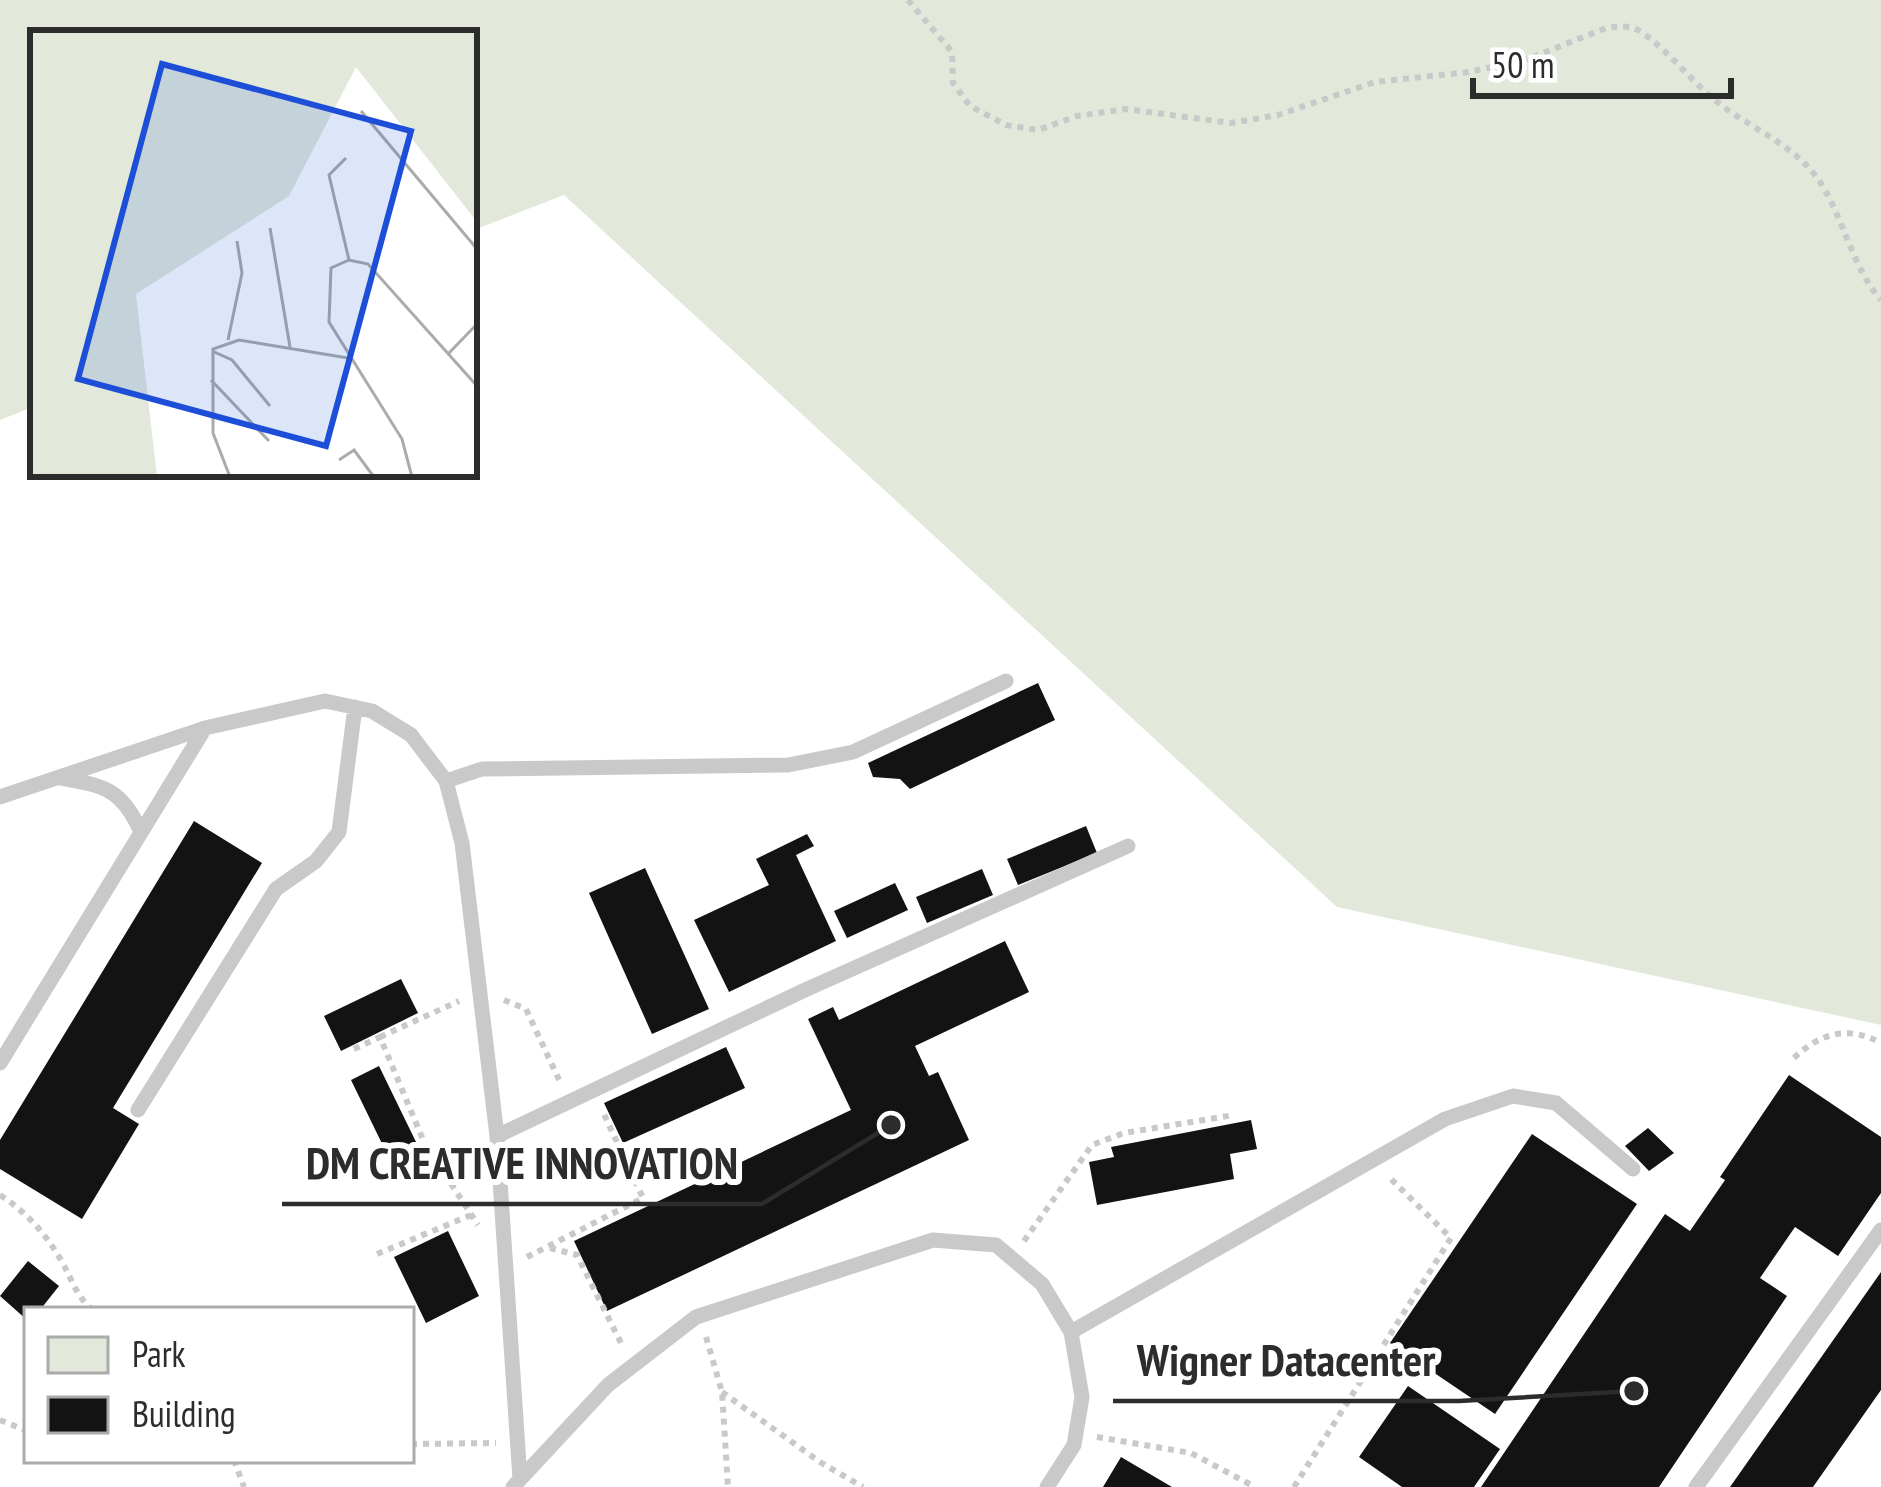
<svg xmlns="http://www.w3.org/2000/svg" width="1881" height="1487" viewBox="0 0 1881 1487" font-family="'PT Sans Narrow',sans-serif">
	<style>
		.green { fill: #e2e9db }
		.building { fill: #131313 }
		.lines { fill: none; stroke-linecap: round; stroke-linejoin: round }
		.path { stroke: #c9c9c9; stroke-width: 6; stroke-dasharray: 6 6; stroke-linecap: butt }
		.service { stroke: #c9c9c9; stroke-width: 15 }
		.inset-road { fill: none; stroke: #ababab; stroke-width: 3 }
		.view { fill: #1d4ed8; fill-opacity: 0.15; stroke: #1d4ed8; stroke-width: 6 }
		.inset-edge { fill: none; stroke: #2c2c2c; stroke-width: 6 }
		.leader { fill: none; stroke: #2c2c2c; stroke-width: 4.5 }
		.callout-dot { fill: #2c2c2c; stroke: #fff; stroke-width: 4.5 }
		.callout-label { font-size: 45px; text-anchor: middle; font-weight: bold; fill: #2c2c2c; stroke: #fff; stroke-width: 12; stroke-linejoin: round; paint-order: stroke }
	</style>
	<rect width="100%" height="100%" fill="#fff"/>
	<path class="green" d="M0,0h1881v1025l-544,-118 -773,-712 -90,35v-197h-441v374l-33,13z"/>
	<path class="building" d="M1038,683l17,37 -145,69 -10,-10 -27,-2 -5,-14z
		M194,821l68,42 -149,245 26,16 -57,95 -82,-50v-29z
		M1086,826l11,27 -79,32 -11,-26z
		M807,834l7,12 -18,9 40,86 -107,51 -35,-72 75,-35 -13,-26z
		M645,868l64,141 -57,25 -63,-141z
		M982,869l11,26 -66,28 -11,-26z
		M895,883l13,27 -61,28 -13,-27z
		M1005,941l24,51 -114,54 14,30 9,-4 31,68 -362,171 -33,-70 277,-131 -43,-91 25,-12 6,13z
		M401,979l17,34 -77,38 -17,-35z
		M726,1047l19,41 -122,55 -19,-40z
		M379,1066l38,78 -28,14 -38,-78z
		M1789,1075l92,62v56l-43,63 -43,-29 -35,51 27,18 -128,191h-178l184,-273 25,17 35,-51 -5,-3z
		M1251,1120l6,29 -27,5 4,25 -137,26 -8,-43 25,-5 -3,-10z
		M1648,1128l26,25 -25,18 -24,-25z
		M1532,1134l105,70 -142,210 -105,-71z
		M448,1231l31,65 -53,27 -32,-66z
		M28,1261l31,25 -19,24h-13v10l-27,-24z
		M1881,1272v118l-68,97h-83z
		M1408,1386l92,63 -26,38h-72l-43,-30z
		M1121,1457l51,30h-69z"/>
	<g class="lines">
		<path class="path" d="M908,0l44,52 1,31 17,23 36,19 32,5 39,-14 49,-7 105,14 47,-8 97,-33 94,-10 59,-13 78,-31c12,-2 25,-3 35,4 28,19 49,48 75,69 33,27 76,42 102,78 26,38 33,87 63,121
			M504,1000l22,9 35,75
			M380,1037l79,-36
			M354,1049l26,-12 44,105 54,83
			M1794,1058c26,-25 54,-33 87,-15
			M0,1195c26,17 45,38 61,65 11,19 14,34 31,50
			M1024,1241l68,-96 32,-12 110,-18
			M550,1248l27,7 46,92
			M377,1254l94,-39
			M527,1257l116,-59 -41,-88
			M706,1337l16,55 6,95
			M722,1392l98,70 43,25
			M0,1420l27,11
			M1097,1437l94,16 64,34
			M411,1444l85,-1
			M234,1460l10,27
			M1294,1487l157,-249 -61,-60"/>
		<path class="service" d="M61,778c44,8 61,11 80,54
			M446,781l36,-12 306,-4 65,-13 153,-71
			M0,797l205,-69 120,-27 47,10 39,24 35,46 16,62 35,293 23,343
			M0,1063l205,-335
			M138,1110l138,-221 40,-28 23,-29 16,-125
			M497,1136l308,-146 323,-144
			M1071,1332l374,-213 68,-23 43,7 77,66
			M513,1487l95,-102 88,-68 237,-77 63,5 46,39 29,48 11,65 -8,48 -27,42
			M1696,1487l185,-257"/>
	</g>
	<g transform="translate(30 30)">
		<rect width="447" height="447" fill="#fff"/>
		<path d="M0,0h447v192l-121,-155 -67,129 -153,98 21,183h-127z" fill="#e2e9db"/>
		<path class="inset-road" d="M331,81l116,138M316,128l-17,17 20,85M240,198l20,119M198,310l14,-67 -5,-32M182,321l20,9 38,46M419,323l28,-29M181,350l58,61M309,430l15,-10 20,27M200,447l-17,-44v-84l26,-9 109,18M382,447l-10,-38 -73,-117 2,-54 18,-8 19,4 109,122"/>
		<path class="view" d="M132,34l249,67 -85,315 -248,-67z"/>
		<rect width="447" height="447" class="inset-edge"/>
	</g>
	<path class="leader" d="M891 1125L762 1204H282M1634 1391L1459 1401H1113"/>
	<g class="callout-dot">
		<circle cx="891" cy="1125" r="12"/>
		<circle cx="1634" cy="1391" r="12"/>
	</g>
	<g class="callout-label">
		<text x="522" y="1179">DM CREATIVE INNOVATION</text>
		<text x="1286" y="1376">Wigner Datacenter</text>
	</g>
	<rect x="24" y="1307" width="390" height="156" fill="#ffffff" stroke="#ababab" stroke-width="3"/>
	<rect x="48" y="1337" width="60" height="36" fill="#e2e9db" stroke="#ababab" stroke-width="3"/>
	<text x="132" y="1367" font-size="36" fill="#2c2c2c">Park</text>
	<rect x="48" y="1397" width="60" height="36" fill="#131313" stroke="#ababab" stroke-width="3"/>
	<text x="132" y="1427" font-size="36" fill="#2c2c2c">Building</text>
	<path d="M1473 78v18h258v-18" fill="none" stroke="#2c2c2c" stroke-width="6"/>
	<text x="1491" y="78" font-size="36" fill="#2c2c2c" stroke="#ffffff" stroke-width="9" paint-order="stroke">50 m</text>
</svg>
